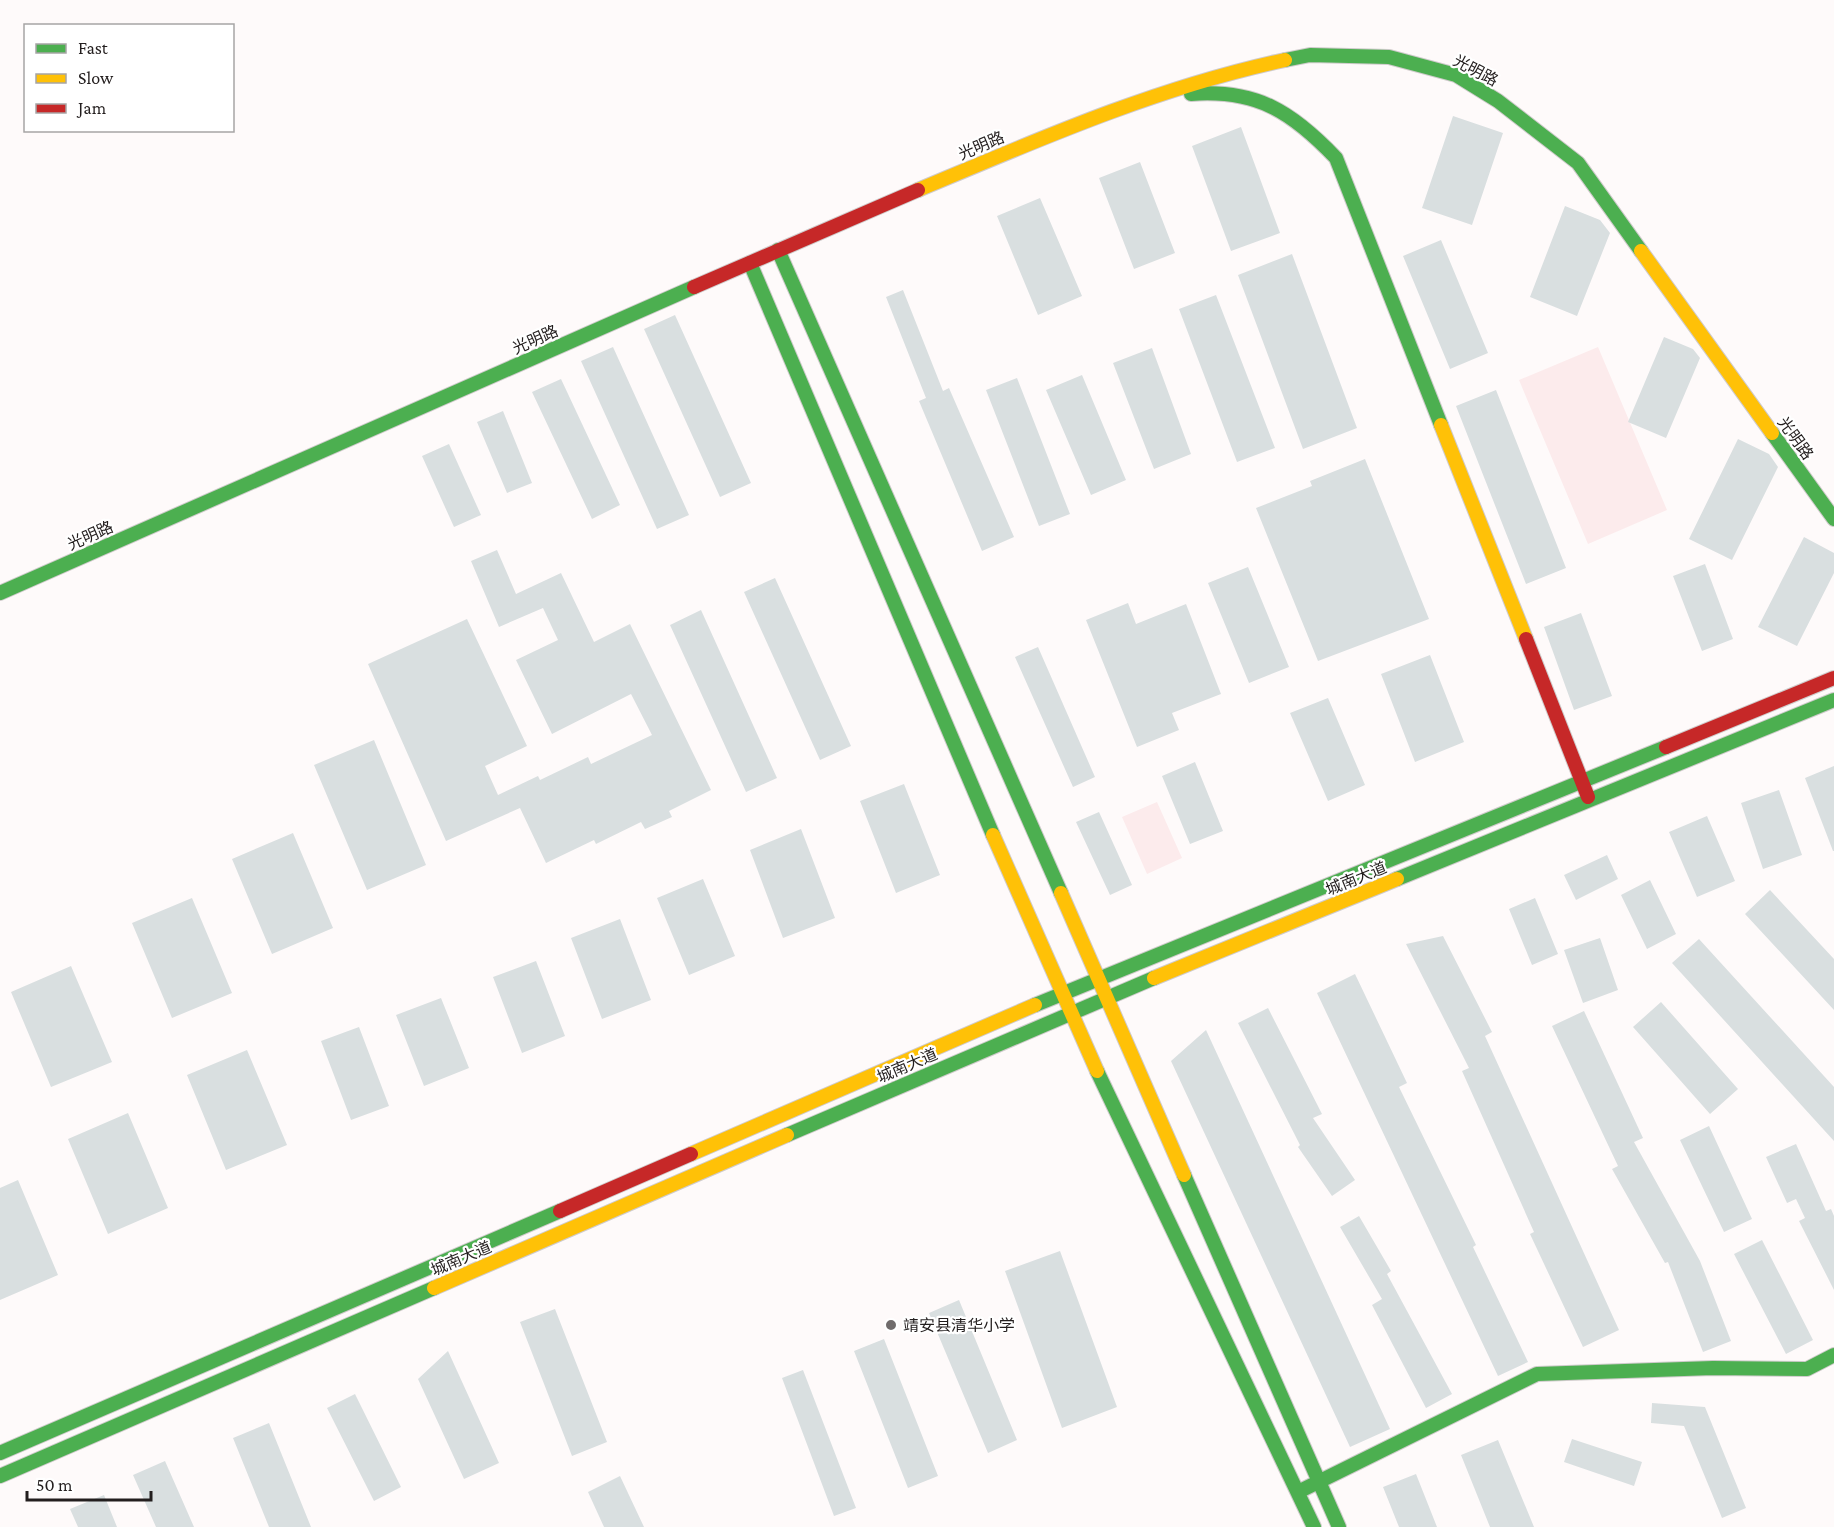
<svg xmlns="http://www.w3.org/2000/svg" width="1834" height="1527" viewBox="0 0 1834 1527" font-family="'Crimson Pro','Noto Sans SC',serif">
	<style>
		.green { fill: #fcebec }
		.building { fill: #d9dfe0 }
		.lines { fill: none; stroke-linecap: round; stroke-linejoin: round }
		.fast-casing { stroke: #cfcbcb; stroke-width: 16 }
		.slow-casing { stroke: #cfcbcb; stroke-width: 16 }
		.jam-casing { stroke: #cfcbcb; stroke-width: 16 }
		.fast { stroke: #4caf50; stroke-width: 14 }
		.slow { stroke: #ffc107; stroke-width: 14 }
		.jam { stroke: #c62828; stroke-width: 14 }
		.poi-dot { fill: #706b6b; stroke: #fff; stroke-width: 2 }
		.labels { text-anchor: middle; stroke-width: 4.5; stroke-linejoin: round; paint-order: stroke }
		.street-label { font-size: 16px; fill: #231e1e; stroke: #fff }
		.poi-label { font-size: 16px; fill: #231e1e; stroke: #fff; text-anchor: start }
	</style>
	<rect width="100%" height="100%" fill="#fefafa"/>
	<path class="green" d="M1598,347l69,163 -79,34 -69,-164z
		M1157,802l25,56 -35,16 -25,-57z"/>
	<path class="building" d="M1453,116l50,17 -31,92 -50,-17z
		M1241,127l39,106 -49,18 -39,-105z
		M1140,162l35,91 -41,16 -35,-91z
		M1040,198l42,98 -44,19 -41,-99z
		M1565,206l35,14 10,13 -33,83 -47,-19z
		M1441,240l47,113 -38,16 -47,-113z
		M1292,254l65,174 -54,21 -65,-174z
		M903,290l40,101 6,-3 65,149 -32,14 -63,-150 7,-3 -40,-101z
		M1216,295l59,153 -38,14 -58,-153z
		M675,315l76,168 -31,14 -76,-168z
		M1664,337l29,12 7,9 -34,80 -38,-16z
		M613,347l76,168 -32,14 -76,-168z
		M1152,348l39,106 -37,15 -41,-106z
		M1082,375l44,105 -35,15 -45,-105z
		M1017,378l53,136 -31,12 -53,-136z
		M561,379l59,126 -28,14 -60,-127z
		M1496,390l70,178 -40,16 -70,-178z
		M503,411l29,72 -25,10 -30,-71z
		M1738,439l31,15 9,13 -46,93 -43,-21z
		M449,444l32,71 -27,12 -32,-71z
		M1365,459l64,160 -111,42 -62,-153 56,-22 -2,-5z
		M1804,537l30,16v20l-37,73 -39,-19z
		M497,550l19,44 45,-21 33,69 36,-18 81,166 -42,21 3,6 -27,12 -4,-7 -45,22 -2,-4 -48,23 -26,-55 -74,33 -78,-177 99,-45 60,127 -42,20 13,29 40,-19 2,4 48,-23 3,7 61,-29 -21,-41 -79,40 -36,-74 42,-20 -15,-32 -44,19 -28,-66z
		M1705,564l28,75 -31,12 -29,-75z
		M1248,567l41,100 -40,16 -41,-100z
		M775,578l76,168 -31,14 -76,-168z
		M1128,603l8,21 50,-20 35,90 -49,19 7,17 -42,17 -51,-127z
		M701,610l76,168 -31,14 -76,-167z
		M1581,613l31,83 -38,14 -30,-83z
		M1038,647l57,130 -22,10 -58,-130z
		M1430,655l34,87 -49,20 -34,-88z
		M1328,698l37,87 -37,16 -38,-88z
		M374,740l52,125 -59,25 -53,-125z
		M1195,762l28,69 -33,13 -28,-68z
		M1834,766v85h-1l-28,-73z
		M904,784l36,91 -44,18 -36,-92z
		M1779,790l23,65 -39,14 -22,-66z
		M1099,812l33,73 -22,10 -34,-73z
		M1707,816l28,65 -38,16 -28,-65z
		M801,829l34,89 -52,20 -33,-88z
		M293,833l40,95 -61,26 -40,-95z
		M1607,855l11,24 -42,21 -12,-25z
		M703,879l32,77 -46,19 -32,-77z
		M1650,880l26,54 -29,15 -26,-54z
		M1770,890l64,69v51l-89,-96z
		M192,898l40,95 -60,25 -40,-95z
		M1535,898l23,56 -26,11 -23,-56z
		M620,919l31,81 -49,19 -31,-81z
		M1443,936l49,96 -7,4 134,294 -36,17 -53,-113 4,-2 -72,-161 7,-3 -63,-124z
		M1600,938l18,52 -35,13 -19,-53z
		M1699,939l135,148v54l-162,-178z
		M536,961l29,75 -43,17 -29,-76z
		M71,966l41,96 -61,25 -40,-95z
		M1355,974l52,109 -8,4 77,158 -3,2 55,115 -30,14 -181,-383z
		M441,998l28,70 -45,18 -28,-71z
		M1661,1002l77,87 -28,25 -77,-87z
		M1268,1008l54,106 -9,4 42,62 -23,16 -34,-49 2,-2 -62,-122z
		M1584,1011l59,127 -9,4 66,119 31,80 -28,11 -35,-90 -3,1 -53,-94 6,-3 -66,-140z
		M359,1027l30,79 -38,14 -30,-79z
		M1206,1030l184,399 -40,18 -179,-386z
		M247,1050l40,95 -61,25 -39,-95z
		M128,1113l40,95 -60,26 -40,-95z
		M1709,1126l43,93 -28,13 -44,-92z
		M1796,1144l30,67 5,-2 3,7v74l-35,-69 6,-3 -9,-19 -9,4 -21,-46z
		M18,1180l40,95 -58,25v-112z
		M1359,1216l32,55 -4,3 65,120 -26,14 -54,-103 10,-6 -42,-72z
		M1762,1240l51,100 -27,14 -52,-100z
		M1060,1251l57,156 -55,21 -57,-157z
		M959,1300l58,140 -29,13 -59,-140z
		M555,1309l52,133 -35,14 -52,-134z
		M884,1339l54,137 -30,12 -54,-137z
		M448,1351l51,112 -35,16 -46,-100z
		M803,1370l53,138 -22,8 -52,-138z
		M355,1394l46,93 -27,14 -47,-93z
		M1652,1403l53,4 41,101 -24,10 -38,-92 -33,-3z
		M269,1423l42,104h-42l-36,-89z
		M1572,1439l70,23 -8,24 -70,-24z
		M1498,1440l36,87h-44l-29,-72z
		M165,1461l29,66h-38l-23,-52z
		M1416,1474l21,53h-38l-16,-40z
		M620,1476l24,51h-40l-16,-35z
		M104,1495l13,32h-39l-8,-18z"/>
	<g class="lines">
		<g class="fast-casing">
			<path id="fast" d="M1285,60l25,-5 79,2 67,18 42,26 80,62 63,88
				M1191,94c66,-5 101,18 145,64l105,267
				M778,250l283,643
				M750,263l243,572
				M1772,433l62,86
				M0,593l694,-306
				M1397,879l437,-179
				M1035,1005l631,-258
				M1097,1071l217,456
				M787,1135l367,-157
				M1184,1175l155,352
				M0,1453l560,-242
				M0,1476l434,-188
				M1304,1489l233,-115 176,-6 94,1 27,-14"/>
		</g>
		<g class="slow-casing">
			<path id="slow" d="M918,190c119,-50 240,-103 367,-130
				M1641,251l131,182
				M1441,425l85,214
				M993,835l104,236
				M1061,893l123,282
				M1154,978l243,-99
				M691,1154l344,-149
				M434,1288l353,-153"/>
		</g>
		<g class="jam-casing">
			<path id="jam" d="M694,287l224,-97
				M1526,639l62,158
				M1666,747l168,-69
				M560,1211l131,-57"/>
		</g>
		<use href="#fast" class="fast"/>
		<use href="#slow" class="slow"/>
		<use href="#jam" class="jam"/>
	</g>
	<circle class="poi-dot" cx="891" cy="1325" r="6"/>
	<g class="labels">
		<g class="street-label">
			<text transform="translate(1476 70) rotate(28)" y="6">光明路</text>
			<text transform="translate(981 145) rotate(-23)" y="6">光明路</text>
			<text transform="translate(535 339) rotate(-24)" y="6">光明路</text>
			<text transform="translate(1796 438) rotate(54)" y="6">光明路</text>
			<text transform="translate(90 535) rotate(-24)" y="6">光明路</text>
			<text transform="translate(1356 878) rotate(-22)" y="6">城南大道</text>
			<text transform="translate(907 1065) rotate(-23)" y="6">城南大道</text>
			<text transform="translate(461 1258) rotate(-23)" y="6">城南大道</text>
		</g>
		<g class="poi-label">
			<text x="903" y="1331">靖安县清华小学</text>
		</g>
	</g>
	<rect x="24" y="24" width="210" height="108" fill="#ffffff" stroke="#a7a5a5" stroke-width="1.5"/>
	<rect x="36" y="44" width="30" height="9" fill="#4caf50" stroke="#a7a5a5" stroke-width="1.5"/>
	<text x="78" y="54" font-size="18" fill="#231e1e">Fast</text>
	<rect x="36" y="74" width="30" height="9" fill="#ffc107" stroke="#a7a5a5" stroke-width="1.5"/>
	<text x="78" y="84" font-size="18" fill="#231e1e">Slow</text>
	<rect x="36" y="104" width="30" height="9" fill="#c62828" stroke="#a7a5a5" stroke-width="1.5"/>
	<text x="78" y="114" font-size="18" fill="#231e1e">Jam</text>
	<path d="M27 1491v9h124v-9" fill="none" stroke="#231e1e" stroke-width="3"/>
	<text x="36" y="1491" font-size="18" fill="#231e1e" stroke="#ffffff" stroke-width="4.5" paint-order="stroke">50 m</text>
</svg>
